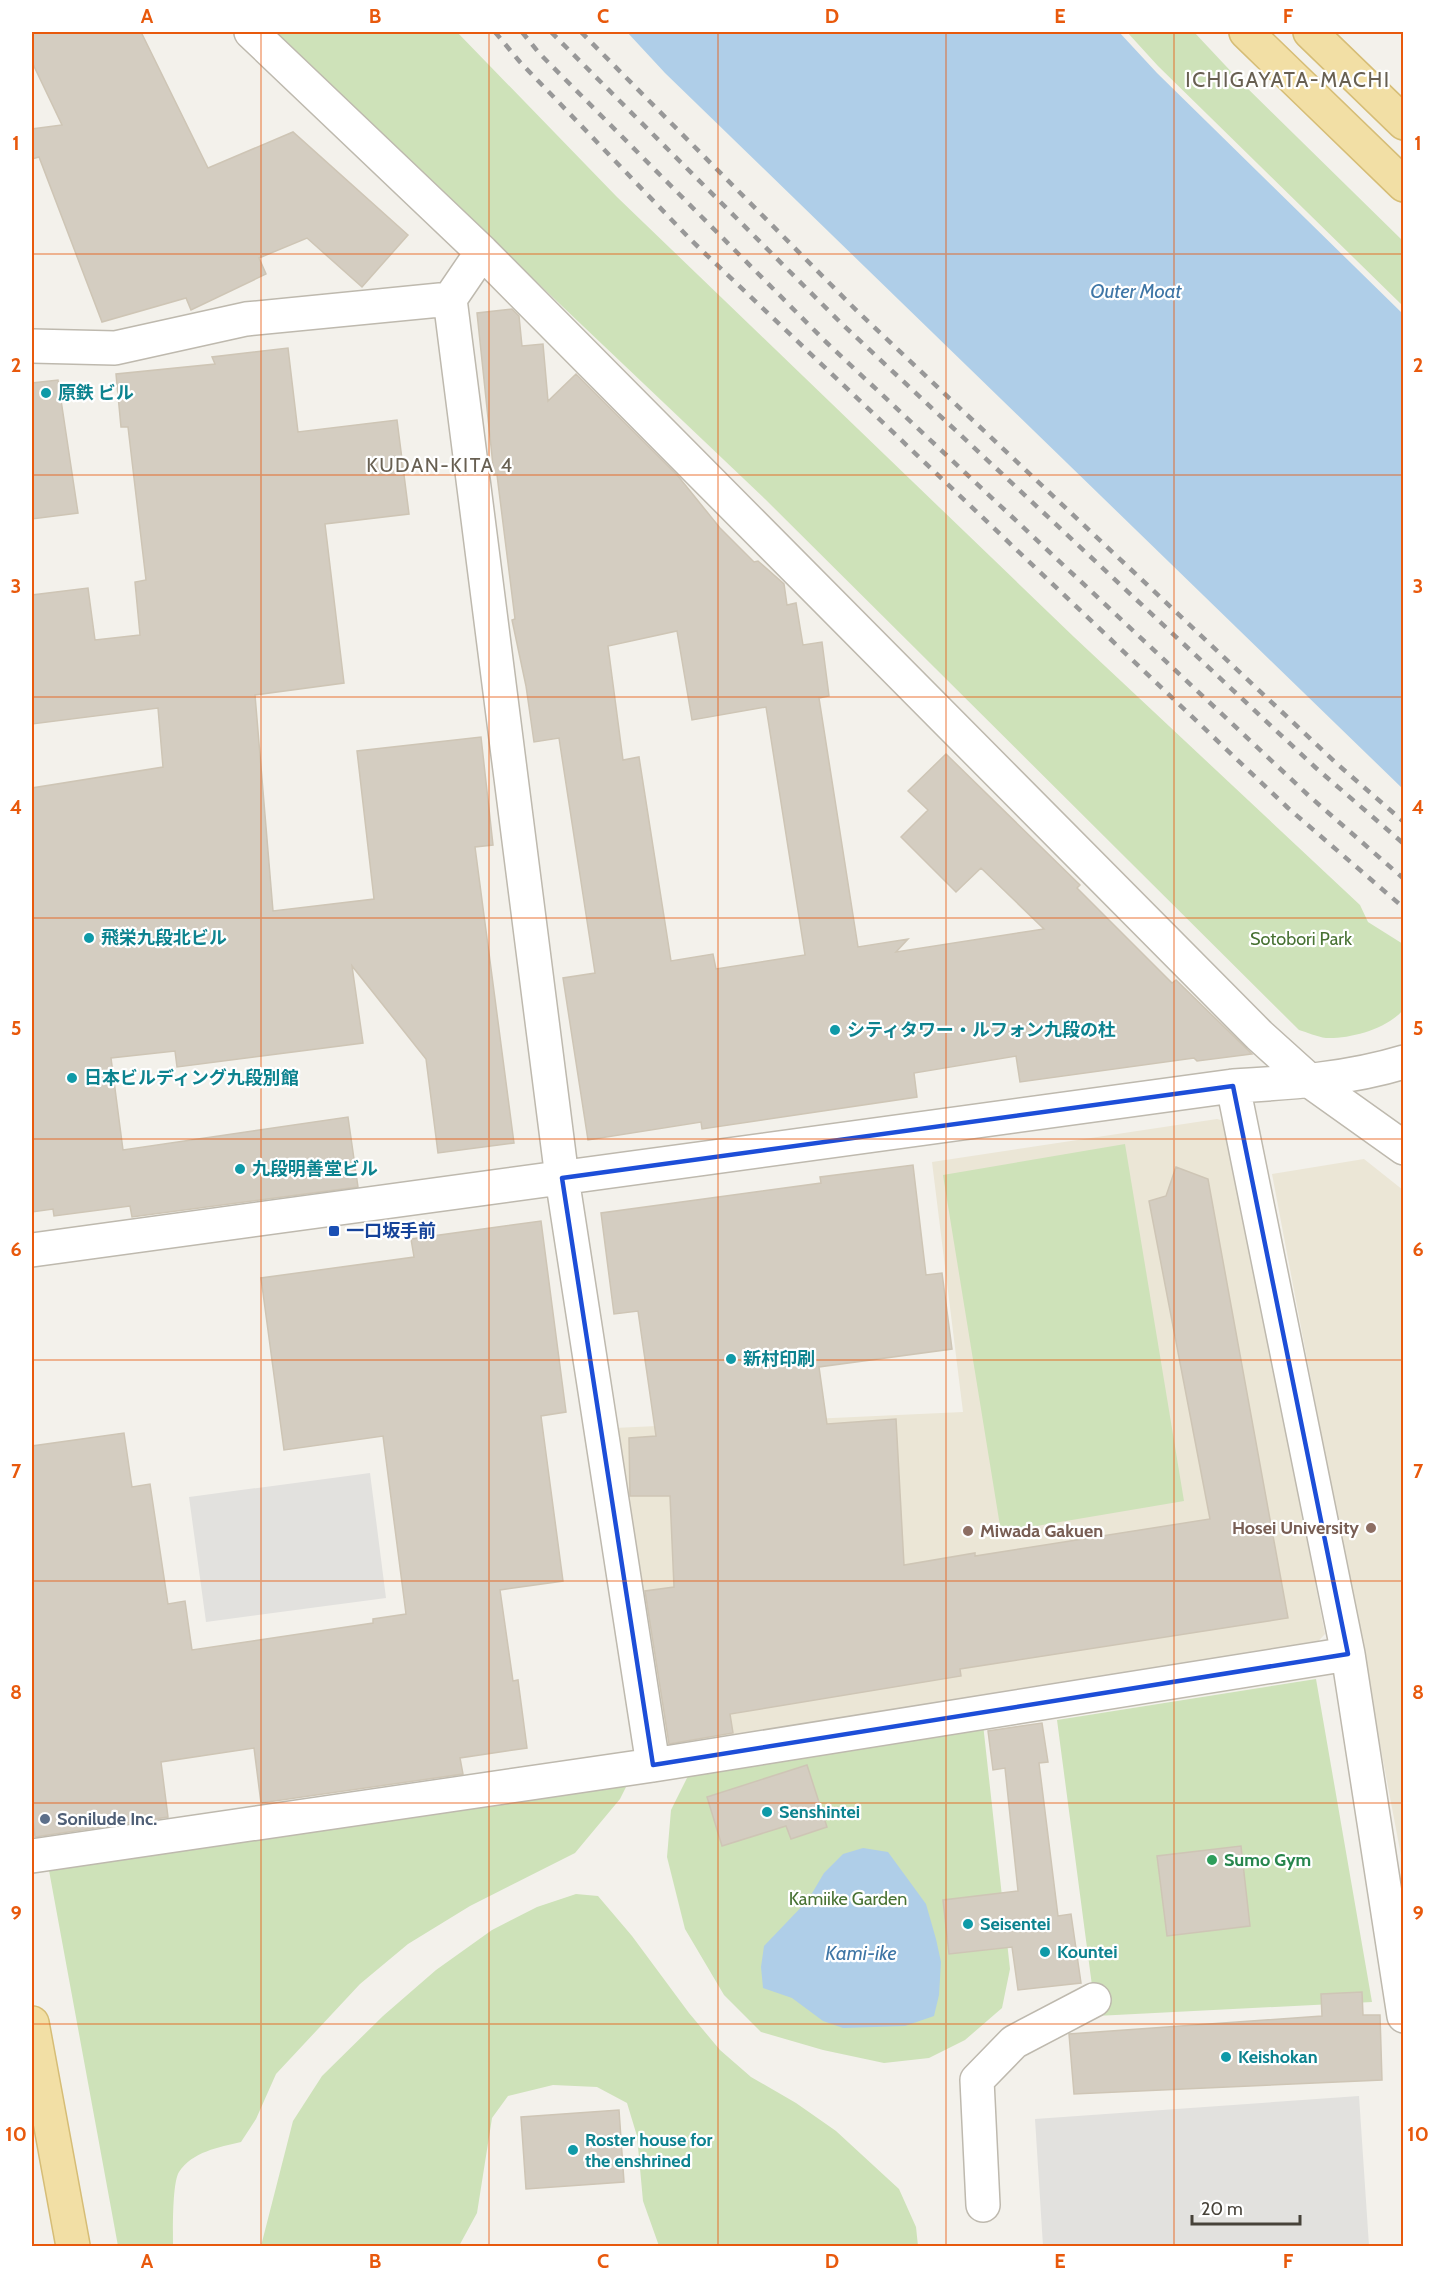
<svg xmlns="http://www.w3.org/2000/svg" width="1435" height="2278" viewBox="0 0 1435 2278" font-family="Cabin,'Noto Sans JP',sans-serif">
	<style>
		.education { fill: #ebe6d6 }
		.green { fill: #cee2b9 }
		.parking { fill: #e2e1de }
		.water { fill: #afcee8 }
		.building { fill: #d4cdc1; stroke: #cec5b5; stroke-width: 1.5; fill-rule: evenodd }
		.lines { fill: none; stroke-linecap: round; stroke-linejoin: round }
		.minor-casing { stroke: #beb9ae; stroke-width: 36 }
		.major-casing { stroke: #d6bd76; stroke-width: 36 }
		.minor { stroke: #fff; stroke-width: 33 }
		.major { stroke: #f2dfa5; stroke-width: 33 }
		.rail { stroke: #989898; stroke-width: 4.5; stroke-dasharray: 8 8; stroke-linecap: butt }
		.marked { fill: none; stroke: #1d4ed8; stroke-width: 4.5; stroke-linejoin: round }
		.grid { fill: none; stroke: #e8590c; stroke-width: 1.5; stroke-opacity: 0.55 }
		.culture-dot { fill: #0f9aa8; stroke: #fff; stroke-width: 2 }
		.transit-dot { fill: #1a4fb4; stroke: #fff; stroke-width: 2 }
		.education-dot { fill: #8d6e63; stroke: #fff; stroke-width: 2 }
		.service-dot { fill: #5c6f8a; stroke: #fff; stroke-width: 2 }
		.leisure-dot { fill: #2e9e5b; stroke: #fff; stroke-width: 2 }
		.labels { text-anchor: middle; stroke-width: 4.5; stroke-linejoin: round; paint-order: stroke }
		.culture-label { font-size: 18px; font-weight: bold; fill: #0d838f; stroke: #fff; text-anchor: start }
		.park-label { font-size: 18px; fill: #487233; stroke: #fff }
		.transit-label { font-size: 18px; font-weight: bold; fill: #164399; stroke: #fff; text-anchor: start }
		.education-label { font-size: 18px; font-weight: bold; fill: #785e54; stroke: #fff; text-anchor: end }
		.service-label { font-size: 18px; font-weight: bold; fill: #4e5e75; stroke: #fff; text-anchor: start }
		.leisure-label { font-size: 18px; font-weight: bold; fill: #27864d; stroke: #fff; text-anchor: start }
		.water-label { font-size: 20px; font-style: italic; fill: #3f76a6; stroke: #fff }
		.neighbourhood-label { font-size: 20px; letter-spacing: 1.5px; fill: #686052; stroke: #fff }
		.quarter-label { font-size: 21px; letter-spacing: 1.5px; fill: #686052; stroke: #fff }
		.neatline { fill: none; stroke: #e8590c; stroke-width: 2 }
		.grid-label { font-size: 20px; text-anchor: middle; font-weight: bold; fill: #e8590c }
	</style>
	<rect width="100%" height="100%" fill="#f3f1eb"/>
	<path class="education" d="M1217,1119l7,2 9,35 92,478 -15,16 -642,107 -54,-329 349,-16 -31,-250z
		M1364,1159l39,31v676l-131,-692z"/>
	<path class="green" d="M267,32h190l160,165 457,440 286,268 8,17 35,22v66c-16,19 -53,29 -77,28 -9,-1 -19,-6 -27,-8l-534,-531 -242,-230z
		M1127,32h67l45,48 164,161v65l-245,-240z
		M1125,1144l59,357 -183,31 -58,-357z
		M1316,1679l56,323 -276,14 -39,-296z
		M983,1724l27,245 -8,39 -37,32 -36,18 -45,5 -61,-13 -62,-18 -37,-37 -39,-66 -18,-72 4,-47 19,-38z
		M630,1779l-10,20 -45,54 -105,53 -62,38 -48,40 -84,90 -20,45 -15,23c-22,5 -49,10 -62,30 -7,11 -6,60 -6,74h-55l-70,-381z
		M576,1894l22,2 34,40 57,77 31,37 31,27 45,26 40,28 63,58 17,38 2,19h-259l-16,-45 -6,-65 -10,-33 -30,-16 -44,-2 -45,11 -16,22 -15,95 -18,33h-198l32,-125 29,-45 61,-60 53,-46 56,-40 45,-23z"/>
	<path class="parking" d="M370,1473l16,125 -180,24 -17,-125z
		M1359,2096l10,150h-326l-8,-127z"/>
	<path class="water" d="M627,32h492l38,41 246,241v475l-738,-716z
		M863,1848l25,4 38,52 10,35 5,23 -2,33 -5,21 -29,10 -62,2 -20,-7 -31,-23 -29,-10 -2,-21 3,-21 44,-46 16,-27 19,-19z"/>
	<path class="building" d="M32,32h109l67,136 85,-36 115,103 -46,52 -55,-49 -48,20 7,16 -75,36 -5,-12 -84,24 -63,-165 -7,2v-30l30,-4 -30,-63z
		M512,309l7,7 3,30 21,-2 5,57 28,-27 102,102 42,52 34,34 4,-1 26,23 3,21 9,-2 7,42 19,-3 7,54 -10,2 39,249 50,-8 -12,13 148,-23 -63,-61 -25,24 -55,-55 27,-27 -20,-19 38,-37 134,131 -3,3 95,95 4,-3 76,74 -55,7 -3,-3 -174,24 -4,-26 -102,17 3,24 -215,32 -1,-7 -113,18 -25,-162 32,-5 -36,-235 -25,4 -8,-56 -14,-66 3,-1 -18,-144h-3l-17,-162zM677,631l15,89 74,-13 39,248 -89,14 -3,-15 -42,7 -32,-204 -16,3 -15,-114z
		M288,348l10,84 99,-12 12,94 -84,10 19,159 -89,12 18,216 101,-12 -17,-148 124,-14 12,108 -18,2 39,296 -76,10 -12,-94 -74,-93 11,77 -186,24 -2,-16 -64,7 12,92 225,-33 10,70 -226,30 -2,-11 -76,10 -1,-7 -21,3v-424l131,-21 -5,-59 -126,16v-129l56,-7 7,52 45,-5 -5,-53 11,-2 -18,-153h-7l-5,-53 99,-10 -3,-7z
		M58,380l20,133 -46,6v-136z
		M913,1165l13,110 16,-2 10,76 -133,18 8,57 69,-5 8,146 71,-12v3l235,-37 -61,-318 17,-5 10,-29 32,12 80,439 -328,51 1,7 -231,38 3,19 -64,11 -24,-153 29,-4 -4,-91h-40l-1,-58 27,-2 -18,-125 -24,3 -13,-101 220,-30 -1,-6z
		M541,1221l25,191 -25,4 22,165 -63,9 13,91 5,-1 9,68 -67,10 3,16 -202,29 -7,-55 -93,14 7,55 -133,20 -3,-24v-367l92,-13 8,54 18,-3 18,120 17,-3 7,49 181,-27v-4l33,-5 -23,-178 -99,14 -23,-172 153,-21 -3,-18z
		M1042,1723l6,39 -9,1 19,153 13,-2 10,69 -63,7 -6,-43 -63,7 -6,-54 75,-9 -13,-123 -12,2 -5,-39z
		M807,1765l20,62 -36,12 -5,-13 -64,20 -15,-49z
		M1241,1846l9,80 -83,10 -10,-80z
		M1362,1992l1,23h17l2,65 -308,14 -5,-60 253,-18 -1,-22z
		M619,2110l5,72 -98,7 -5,-72z"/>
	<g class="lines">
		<g class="minor-casing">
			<path id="minor" d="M251,32l231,220 777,783 51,46 94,67
				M450,299l112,879 91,587
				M32,346l83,2 131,-29 204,-20 32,-47
				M1233,1086l115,568 56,362
				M32,1250l1201,-164c58,-3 115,-7 171,-24
				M32,1856l621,-91 695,-111
				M983,2205l-6,-125 37,-38 80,-42"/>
		</g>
		<g class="major-casing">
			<path id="major" d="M1246,32l158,153
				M1310,32l94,91
				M32,2023l41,223"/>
		</g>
		<use href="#minor" class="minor"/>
		<use href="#major" class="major"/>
		<path class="rail" d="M495,32l25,30 172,179 596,567 116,100
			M522,32l17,21 287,289 482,453 96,84
			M551,32l290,291 475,445 88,76
			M581,32l276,279 479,452 68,59"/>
	</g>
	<path class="marked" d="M1233,1086l115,568 -695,111 -91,-587z"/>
	<path class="grid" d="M261,32v2214M489,32v2214M718,32v2214M946,32v2214M1174,32v2214M32,254h1372M32,475h1372M32,697h1372M32,918h1372M32,1139h1372M32,1360h1372M32,1581h1372M32,1803h1372M32,2024h1372"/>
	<g class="culture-dot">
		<circle cx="46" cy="393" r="6"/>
		<circle cx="89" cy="938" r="6"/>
		<circle cx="835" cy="1030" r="6"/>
		<circle cx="72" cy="1078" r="6"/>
		<circle cx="240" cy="1169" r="6"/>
		<circle cx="731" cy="1359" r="6"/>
		<circle cx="767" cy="1812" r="6"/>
		<circle cx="968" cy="1924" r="6"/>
		<circle cx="1045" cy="1952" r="6"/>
		<circle cx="1226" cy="2057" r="6"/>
		<circle cx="573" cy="2150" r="6"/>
	</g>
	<rect class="transit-dot" x="328" y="1225" width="12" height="12" rx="3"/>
	<g class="education-dot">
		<circle cx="1371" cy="1528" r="6"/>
		<circle cx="968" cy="1531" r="6"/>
	</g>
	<circle class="service-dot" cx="45" cy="1819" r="6"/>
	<circle class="leisure-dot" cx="1212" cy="1860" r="6"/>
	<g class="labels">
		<g class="culture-label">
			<text x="58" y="399">原鉄 ビル</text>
			<text x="101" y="944">飛栄九段北ビル</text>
			<text x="847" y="1036">シティタワー・ルフォン九段の杜</text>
			<text x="84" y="1084">日本ビルディング九段別館</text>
			<text x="252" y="1175">九段明善堂ビル</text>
			<text x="743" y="1365">新村印刷</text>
			<text x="779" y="1818">Senshintei</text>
			<text x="980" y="1930">Seisentei</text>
			<text x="1057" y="1958">Kountei</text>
			<text x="1238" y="2063">Keishokan</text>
			<text x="585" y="2146">Roster house for<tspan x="585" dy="21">the enshrined</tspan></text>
		</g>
		<g class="park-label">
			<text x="1301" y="945">Sotobori Park</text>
			<text x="848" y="1905">Kamiike Garden</text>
		</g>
		<g class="transit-label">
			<text x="346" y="1237">一口坂手前</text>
		</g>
		<g class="education-label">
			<text x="1359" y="1534">Hosei University</text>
			<text x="980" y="1537" text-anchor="start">Miwada Gakuen</text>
		</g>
		<g class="service-label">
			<text x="57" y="1825">Sonilude Inc.</text>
		</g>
		<g class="leisure-label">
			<text x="1224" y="1866">Sumo Gym</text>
		</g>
		<g class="water-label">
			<text x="1136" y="298">Outer Moat</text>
			<text x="861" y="1960">Kami-ike</text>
		</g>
		<g class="neighbourhood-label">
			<text x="440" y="472">KUDAN-KITA 4</text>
		</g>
		<g class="quarter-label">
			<text x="1288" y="87">ICHIGAYATA-MACHI</text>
		</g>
	</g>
	<rect width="1435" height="2278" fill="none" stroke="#ffffff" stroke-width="66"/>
	<path d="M1192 2215v9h108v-9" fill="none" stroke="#474239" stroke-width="3"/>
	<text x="1201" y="2215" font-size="18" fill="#474239" stroke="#ffffff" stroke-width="4.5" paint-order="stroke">20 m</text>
	<rect x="33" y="33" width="1369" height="2212" class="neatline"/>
	<g class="grid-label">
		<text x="147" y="23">A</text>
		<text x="375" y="23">B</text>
		<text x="603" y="23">C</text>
		<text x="832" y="23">D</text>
		<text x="1060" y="23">E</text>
		<text x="1288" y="23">F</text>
		<text x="16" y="150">1</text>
		<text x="1418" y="150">1</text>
		<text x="16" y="372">2</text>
		<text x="1418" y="372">2</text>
		<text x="16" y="593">3</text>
		<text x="1418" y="593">3</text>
		<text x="16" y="814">4</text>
		<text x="1418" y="814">4</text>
		<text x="16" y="1035">5</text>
		<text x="1418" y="1035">5</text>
		<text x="16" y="1256">6</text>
		<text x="1418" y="1256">6</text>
		<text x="16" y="1478">7</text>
		<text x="1418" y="1478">7</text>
		<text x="16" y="1699">8</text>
		<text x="1418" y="1699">8</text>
		<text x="16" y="1920">9</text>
		<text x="1418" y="1920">9</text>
		<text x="16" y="2141">10</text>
		<text x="1418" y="2141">10</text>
		<text x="147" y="2268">A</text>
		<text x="375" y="2268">B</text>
		<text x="603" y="2268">C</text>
		<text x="832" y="2268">D</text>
		<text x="1060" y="2268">E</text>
		<text x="1288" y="2268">F</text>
	</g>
</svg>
